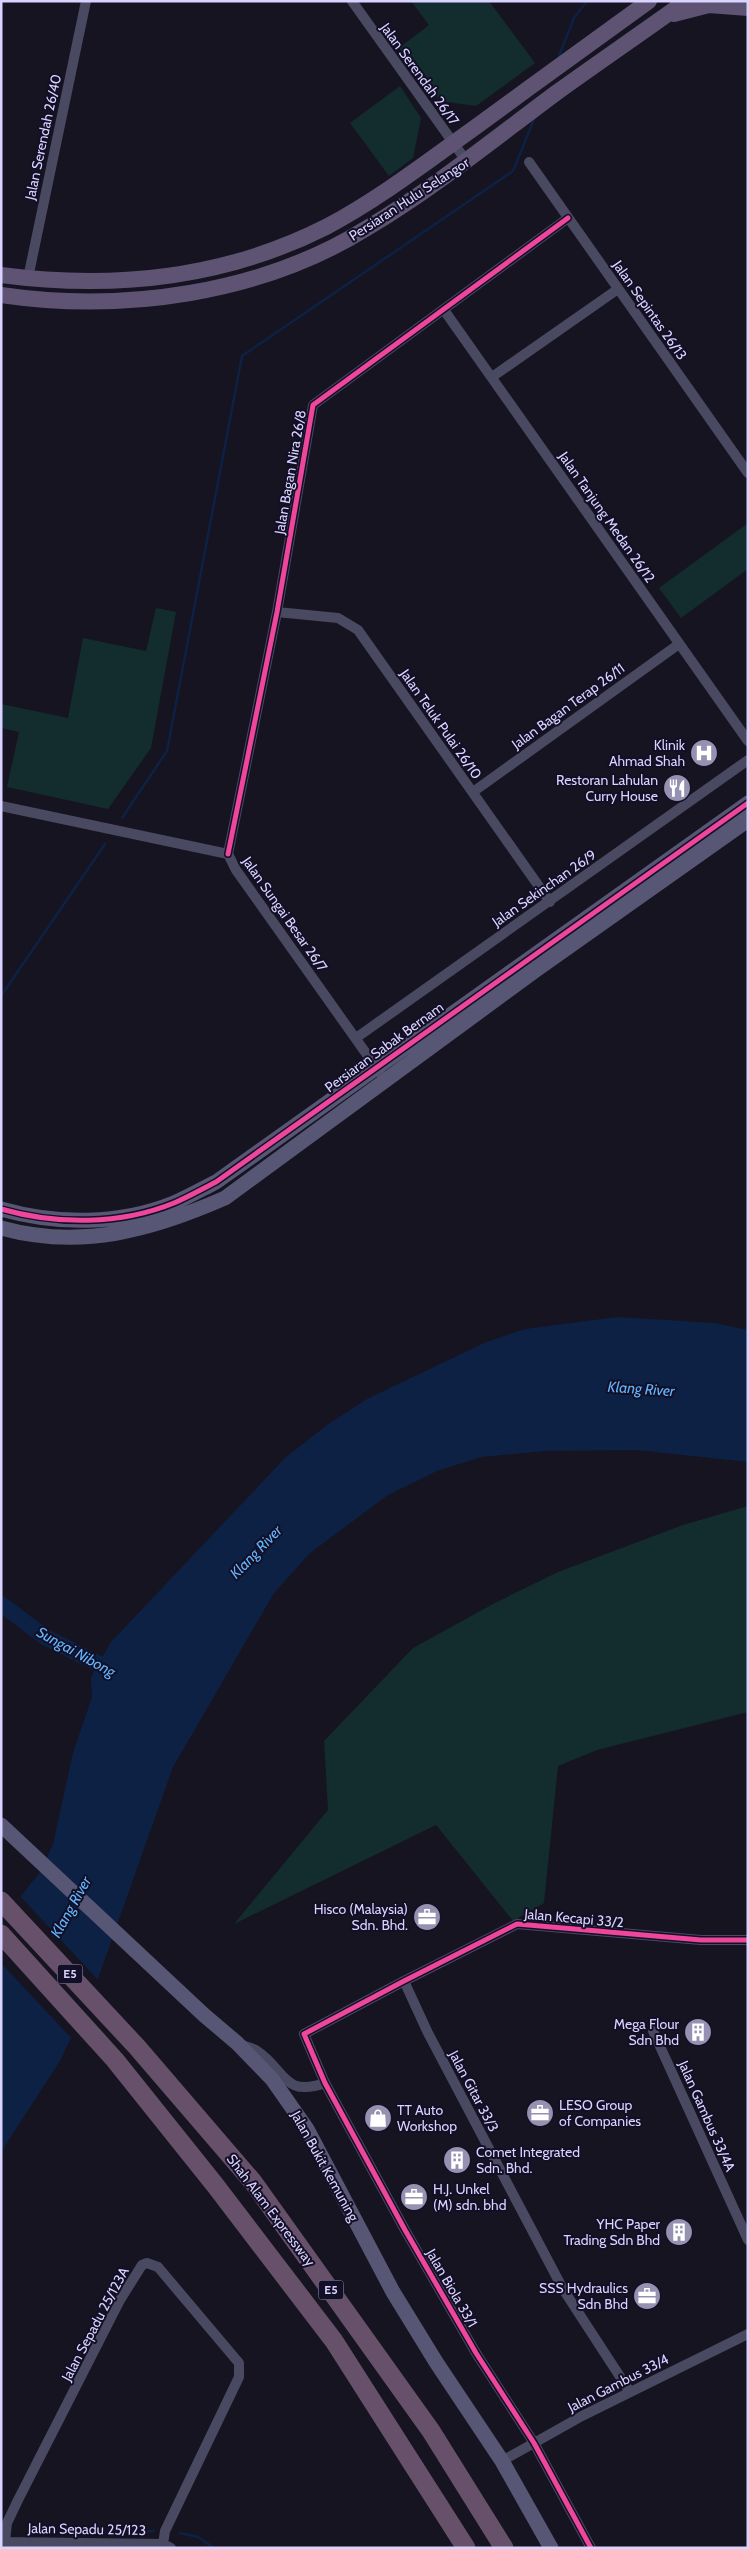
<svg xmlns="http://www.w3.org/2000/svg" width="749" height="2549" viewBox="0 0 749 2549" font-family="Cabin,sans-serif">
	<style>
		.grass { fill: #132c2d }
		.water { fill: #0d2144 }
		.pier { fill: #161421 }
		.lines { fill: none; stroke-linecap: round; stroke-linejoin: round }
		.stream { stroke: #0d2144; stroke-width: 2.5 }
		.river { stroke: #0d2144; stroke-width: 16 }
		.street { stroke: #4a4962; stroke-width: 10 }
		.secondary { stroke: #575674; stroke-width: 15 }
		.primary { stroke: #5e5373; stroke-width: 16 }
		.highway { stroke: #67516a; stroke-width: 19 }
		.cycleway-casing { stroke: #130f26; stroke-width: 8 }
		.cycleway { stroke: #ed469a; stroke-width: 5 }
		.labels { text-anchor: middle; stroke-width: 4; stroke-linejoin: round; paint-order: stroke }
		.shield { fill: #130f26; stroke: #9e99be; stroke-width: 1 }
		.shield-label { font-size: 12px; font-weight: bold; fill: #d9d4ff }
		.street-label { font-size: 14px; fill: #d9d4ff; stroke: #130f26 }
		.poi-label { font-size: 14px; fill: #d9d4ff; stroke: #130f26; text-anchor: end }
		.water-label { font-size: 15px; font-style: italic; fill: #62b6ff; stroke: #130f26 }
	</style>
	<rect width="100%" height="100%" fill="#161421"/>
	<path class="grass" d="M411,1h78l46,62 -59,43 -36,-5 -41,-53 30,-23z
		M400,86l21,32 -8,40 -24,18 -39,-53z
		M748,523v46l-67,49 -22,-30z
		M156,608l20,4 -25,136 -43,61 -101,-22 12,-55 -18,-4v-24l67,14 15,-80 63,13z
		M748,1506v206l-151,38 -39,16 -14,137 -31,18 -77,-96 -202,99 94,-114 -4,-69 89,-93 80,-44 65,-32 125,-47z"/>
	<path class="water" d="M617,1317l98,6 33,7v132l-112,-12 -91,1 -64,6 -44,14 -49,24 -78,58 -36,40 -101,174 -78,220 -35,74 -59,91v-231l40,-50 12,-27 20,-91 19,-56 -1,-20 20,-35 175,-185 41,-32 40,-26 117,-56 41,-14z"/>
	<path class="pier" d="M19,1895l81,87 -27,58 -72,-77v-46z"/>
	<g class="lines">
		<path class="stream" d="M559,56l15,-38 13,-17
			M122,818l45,-67 75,-395 271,-185 22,-54
			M1,996l104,-152
			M180,2533l18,4 16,11
			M85,2534l69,-3"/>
		<path class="river" d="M1,1604l44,33 72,36"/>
		<path class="street" d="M352,1l115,161
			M529,162l219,311
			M28,278l58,-277
			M444,310l304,431
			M492,377l126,-88
			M277,612l61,6 20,12 192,272
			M473,792l206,-148
			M1,806l227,48 8,16 144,203
			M228,854l49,-242 36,-207 255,-187
			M356,1038l392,-278
			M404,1981l24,52 135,256 67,103
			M653,2031l95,209
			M242,2045c5,2 11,3 15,6 28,18 26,47 68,32
			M502,2461l80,-45 166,-82
			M1,2542l162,2 8,4
			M5,2542l2,-19 11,-23 102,-200 22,-35 5,-2 11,4 81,96v14l-74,154 -2,13
			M591,2548l-57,-105 -58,-90 -71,-123 -80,-147 -21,-49 100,-53 113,-57 184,16h47"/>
		<path class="secondary" d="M1,1209c56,16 119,16 173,-6 14,-6 28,-14 42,-21l532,-379
			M1,1228c80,22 151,2 224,-30l311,-228 212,-150
			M1,1825l203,190 33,28 35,36 35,50 86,163 43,70 66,99 49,87"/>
		<path class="primary" d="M674,14l35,-9 39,3
			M1,275c113,15 222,4 325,-48 53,-28 102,-66 151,-101 57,-42 114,-83 172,-125
			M1,295c122,18 260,-1 366,-67 67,-40 127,-89 189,-135 43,-31 87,-61 130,-92"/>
		<path class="highway" d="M1,1901l136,146 116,135 178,249 73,117
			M1,1934l114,126 100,125 119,156 132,207"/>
		<g class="cycleway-casing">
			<path id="cycleway" d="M228,854l49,-242 36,-207 255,-187
				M1,1209c56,16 119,16 173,-6 14,-6 28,-14 42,-21l532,-379
				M591,2548l-57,-105 -58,-90 -71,-123 -80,-147 -21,-49 100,-53 113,-57 184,16h47"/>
		</g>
		<use href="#cycleway" class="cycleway"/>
	</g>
	<defs>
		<g id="hospital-disc" transform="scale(1.4375)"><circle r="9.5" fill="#9591b1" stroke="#130f26"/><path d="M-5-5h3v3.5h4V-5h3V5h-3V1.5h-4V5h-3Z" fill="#fff"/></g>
		<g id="restaurant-disc" transform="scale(1.4375)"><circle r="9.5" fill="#9591b1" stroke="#130f26"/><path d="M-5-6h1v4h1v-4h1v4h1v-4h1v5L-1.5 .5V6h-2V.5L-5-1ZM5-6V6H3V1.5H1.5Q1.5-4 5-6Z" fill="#fff"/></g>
		<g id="office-disc" transform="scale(1.4375)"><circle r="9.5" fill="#9591b1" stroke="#130f26"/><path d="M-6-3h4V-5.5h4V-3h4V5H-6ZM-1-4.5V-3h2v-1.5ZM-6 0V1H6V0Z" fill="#fff"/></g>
		<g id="building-disc" transform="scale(1.4375)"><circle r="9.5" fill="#9591b1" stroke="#130f26"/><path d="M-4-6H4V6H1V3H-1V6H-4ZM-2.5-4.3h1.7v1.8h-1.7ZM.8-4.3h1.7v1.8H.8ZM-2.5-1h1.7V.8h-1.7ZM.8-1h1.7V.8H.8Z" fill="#fff"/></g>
		<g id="shop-disc" transform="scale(1.4375)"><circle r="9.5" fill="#9591b1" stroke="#130f26"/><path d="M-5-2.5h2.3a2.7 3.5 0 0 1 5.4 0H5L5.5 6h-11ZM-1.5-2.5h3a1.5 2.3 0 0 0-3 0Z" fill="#fff"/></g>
	</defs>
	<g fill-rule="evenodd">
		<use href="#hospital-disc" x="704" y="753"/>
		<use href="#restaurant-disc" x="677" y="788"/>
		<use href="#office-disc" x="427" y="1917"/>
		<use href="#building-disc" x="698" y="2032"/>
		<use href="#office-disc" x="540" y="2113"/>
		<use href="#shop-disc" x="378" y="2118"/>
		<use href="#building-disc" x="457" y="2160"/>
		<use href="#office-disc" x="414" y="2197"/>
		<use href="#building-disc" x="679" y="2232"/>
		<use href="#office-disc" x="647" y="2296"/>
	</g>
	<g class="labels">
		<g class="shield">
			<rect x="57.5" y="1964.5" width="25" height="19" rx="4"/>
			<rect x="318.5" y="2280.5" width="25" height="19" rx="4"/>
		</g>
		<g class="shield-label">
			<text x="70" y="1978">E5</text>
			<text x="331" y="2294">E5</text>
		</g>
		<g class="street-label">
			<text transform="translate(420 74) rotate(54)" y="5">Jalan Serendah 26/17</text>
			<text transform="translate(43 137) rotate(-78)" y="5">Jalan Serendah 26/40</text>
			<text transform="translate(409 199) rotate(-33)" y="5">Persiaran Hulu Selangor</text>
			<text transform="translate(650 310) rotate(55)" y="5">Jalan Sepintas 26/13</text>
			<text transform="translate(290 472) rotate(-80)" y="5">Jalan Bagan Nira 26/8</text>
			<text transform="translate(607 517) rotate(55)" y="5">Jalan Tanjung Medan 26/12</text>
			<text transform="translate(568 706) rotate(-36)" y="5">Jalan Bagan Terap 26/11</text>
			<text transform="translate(441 724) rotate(55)" y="5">Jalan Teluk Pulai 26/10</text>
			<text transform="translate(544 888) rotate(-35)" y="5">Jalan Sekinchan 26/9</text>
			<text transform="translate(285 914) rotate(55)" y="5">Jalan Sungai Besar 26/7</text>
			<text transform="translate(384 1047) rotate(-36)" y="5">Persiaran Sabak Bernam</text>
			<text transform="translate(574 1918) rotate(5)" y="5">Jalan Kecapi 33/2</text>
			<text transform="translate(474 2091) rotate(62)" y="5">Jalan Gitar 33/3</text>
			<text transform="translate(707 2116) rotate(66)" y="5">Jalan Gambus 33/4A</text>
			<text transform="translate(325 2166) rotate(61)" y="5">Jalan Bukit Kemuning</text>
			<text transform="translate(271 2210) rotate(53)" y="5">Shah Alam Expressway</text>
			<text transform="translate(452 2288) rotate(60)" y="5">Jalan Biola 33/1</text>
			<text transform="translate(95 2324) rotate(-62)" y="5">Jalan Sepadu 25/123A</text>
			<text transform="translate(618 2383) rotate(-27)" y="5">Jalan Gambus 33/4</text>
			<text transform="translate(87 2529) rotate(1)" y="5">Jalan Sepadu 25/123</text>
		</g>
		<g class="poi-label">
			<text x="685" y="750">Klinik<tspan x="685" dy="16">Ahmad Shah</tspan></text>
			<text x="658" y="785">Restoran Lahulan<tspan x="658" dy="16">Curry House</tspan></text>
			<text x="408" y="1914">Hisco (Malaysia)<tspan x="408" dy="16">Sdn. Bhd.</tspan></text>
			<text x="679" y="2029">Mega Flour<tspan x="679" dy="16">Sdn Bhd</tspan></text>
			<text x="559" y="2110" text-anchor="start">LESO Group<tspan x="559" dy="16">of Companies</tspan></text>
			<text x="397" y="2115" text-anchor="start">TT Auto<tspan x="397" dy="16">Workshop</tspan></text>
			<text x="476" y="2157" text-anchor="start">Comet Integrated<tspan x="476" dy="16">Sdn. Bhd.</tspan></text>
			<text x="433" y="2194" text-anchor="start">H.J. Unkel<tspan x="433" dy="16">(M) sdn. bhd</tspan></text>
			<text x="660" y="2229">YHC Paper<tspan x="660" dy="16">Trading Sdn Bhd</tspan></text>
			<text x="628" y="2293">SSS Hydraulics<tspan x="628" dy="16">Sdn Bhd</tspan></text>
		</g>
		<g class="water-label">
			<text transform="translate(641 1389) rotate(4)" y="5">Klang River</text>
			<text transform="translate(256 1552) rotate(-46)" y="5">Klang River</text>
			<text transform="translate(76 1652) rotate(29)" y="5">Sungai Nibong</text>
			<text transform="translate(71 1907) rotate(-61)" y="5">Klang River</text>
		</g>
	</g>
	<rect width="749" height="2549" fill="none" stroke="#d9d4ff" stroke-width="5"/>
</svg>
